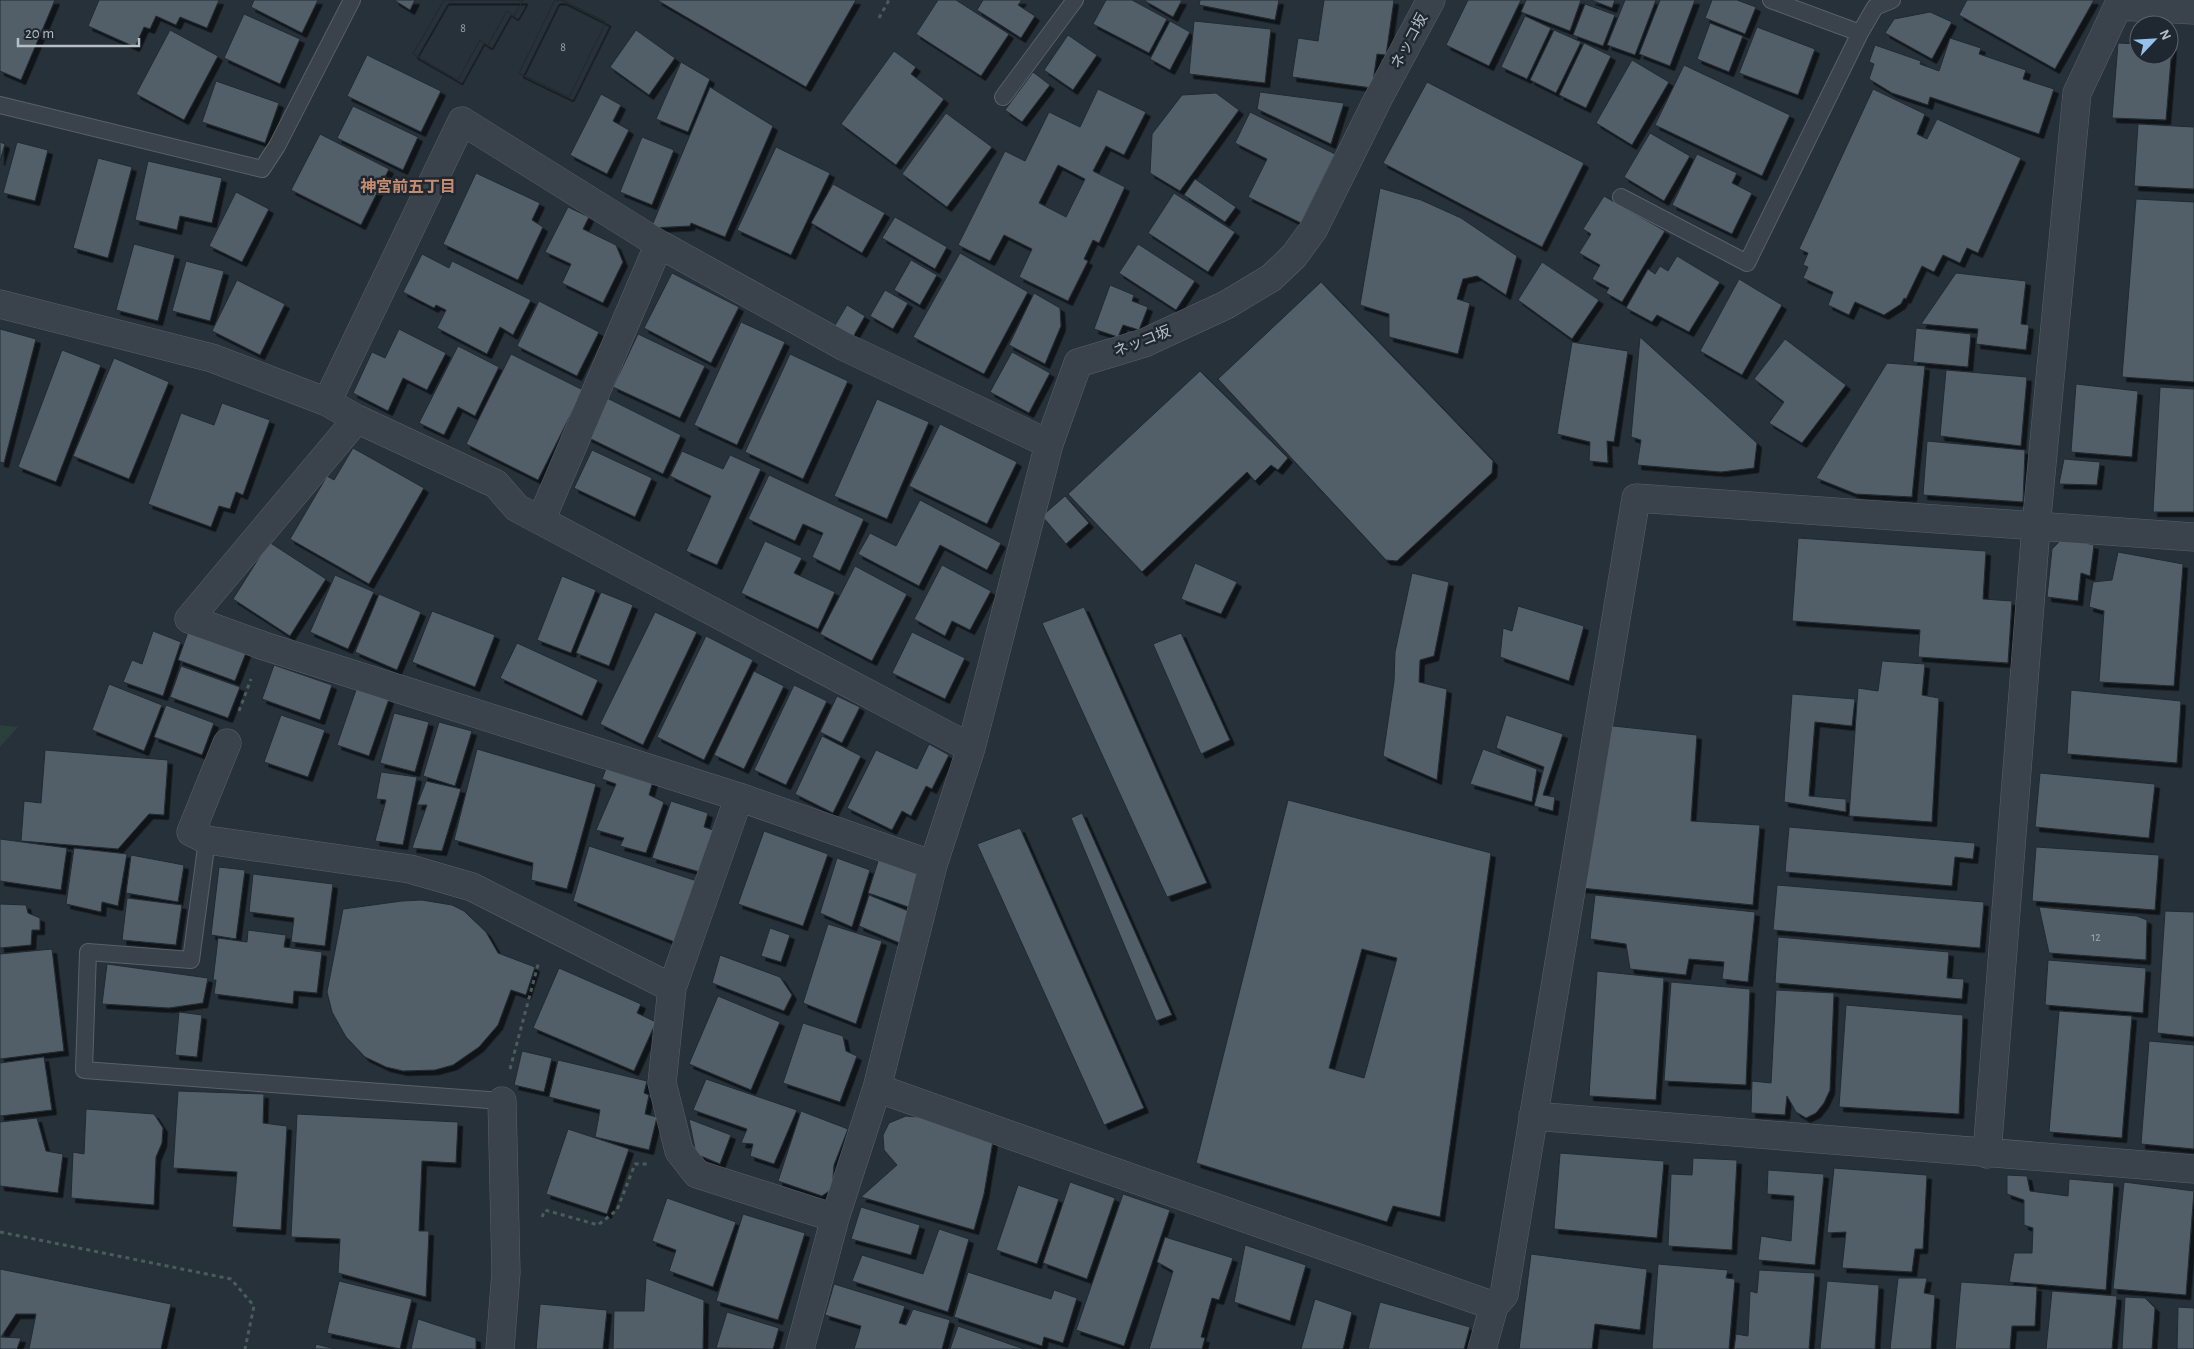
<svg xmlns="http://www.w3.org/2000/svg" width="2194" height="1349" viewBox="0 0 2194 1349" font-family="'Alegreya Sans','Noto Sans JP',sans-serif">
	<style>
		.green { fill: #2b3f3d }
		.building { fill: #525e68; stroke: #212a32; fill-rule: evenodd; filter: url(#shadow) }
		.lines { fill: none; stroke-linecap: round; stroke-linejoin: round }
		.service-casing { stroke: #586169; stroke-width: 18 }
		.minor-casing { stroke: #586169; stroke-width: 29 }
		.path { stroke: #4a5c5c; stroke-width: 3; stroke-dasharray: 4 4; stroke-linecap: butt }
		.service { stroke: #3a434b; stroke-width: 16 }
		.minor { stroke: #3a434b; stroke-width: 28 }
		.labels { text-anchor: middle; stroke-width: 5; stroke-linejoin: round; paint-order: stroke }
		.number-label { font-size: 12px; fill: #9da6ae }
		.street-label { font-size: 15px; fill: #b6bec6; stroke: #1f2830 }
		.neighbourhood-label { font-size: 16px; font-weight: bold; fill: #c78b6f; stroke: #1f2830 }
	</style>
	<defs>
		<filter id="shadow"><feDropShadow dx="4.5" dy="4.5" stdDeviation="0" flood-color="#0009"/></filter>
	</defs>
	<rect width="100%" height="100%" fill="#27313a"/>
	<path class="green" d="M0,725l18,2 -18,20z"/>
	<path class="building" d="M0,0h55l-34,80 -21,-9z
		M99,0h120l-12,28 -27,-11 -4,8 -20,-9 -6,13 -6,-2 -9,20 -47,-21z
		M254,0h64l-16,33 -51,-26z
		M394,0h21l-5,10z
		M444,0h79l-9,16 -7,-5 -19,34 -8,-5 -22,40 -45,-26z
		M444,0h79l-9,16 -7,-5 -19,34 -8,-5 -22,40 -45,-26z
		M555,0h7l44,22 -37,75 -50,-24z
		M555,0h7l44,22 -37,75 -50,-24z
		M657,0h199l-50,87z
		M938,0h18l53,34 -28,42 -65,-42z
		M983,0h39l-4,5 17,11 -14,22 -44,-28z
		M1106,0h26l35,19 -18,34 -56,-29z
		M1145,0h37l-9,17 -28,-16z
		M1200,0h79l-4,20 -76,-15z
		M1324,0h70l-8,55 -9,-1 -5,34 -80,-11 6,-39 20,3z
		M1468,0h53l-32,66 -43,-21z
		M1526,0h55l-11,31 -49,-19z
		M1591,0h24l-3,8z
		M1625,0h31l-21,55 -28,-10z
		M1660,0h35l-25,66 -31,-12z
		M1712,0h25l19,7 -11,27 -40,-16z
		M1967,0h127l-39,69 -96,-54z
		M1585,4l30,11 -12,31 -30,-11z
		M1930,12l22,10 -20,37 -47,-26 9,-14z
		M244,14l56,25 -20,45 -56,-26z
		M1525,16l26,12 -24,51 -26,-12z
		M1170,21l20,11 -20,38 -20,-11z
		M1194,21l77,8 -6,54 -76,-9z
		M1710,23l33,13 -14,36 -32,-13z
		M1757,27l58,22 -17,46 -59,-22z
		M170,30l48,26 -34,64 -48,-26z
		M636,30l39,28 -26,37 -39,-28z
		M1554,30l27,12 -25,51 -26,-13z
		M1068,35l29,20 -24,35 -29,-20z
		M1950,38l31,10 -2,6 47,16 -3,9 31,10 -15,45 -109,-37 -2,8 -36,-12 -23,-14 5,-15 -5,-2 6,-17 46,16 -1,3 19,7z
		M1584,43l27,13 -25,52 -27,-13z
		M2118,43l21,1v11h30v-8h3l-6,73 -54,-2z
		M894,51l22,16 -5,7 33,25 -48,66 -55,-41z
		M367,55l74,36 -20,41 -74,-36z
		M1632,60l37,22 -37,63 -36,-22z
		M681,62l29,17 -22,53 -32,-13z
		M1684,65l106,50 -28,61 -107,-51z
		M1033,72l17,13 -28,37 -17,-12z
		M216,81l63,22 -14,40 -63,-21z
		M1427,82l157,81 -42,84 -159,-84z
		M710,87l63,39 -48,111 -34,-14 -1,3 -39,2z
		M1098,89l48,23 -22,43 -18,-9 -13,25 32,16 -26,56 -6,-3 -9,19 4,2 -20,40 -49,-24 13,-28 -28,-14 -14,26 -32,-16 47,-94 20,10 24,-49 31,15zM1058,165l27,14 -19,38 -27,-14z
		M1873,89l52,25 -8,20 10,5 10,-20 84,39 -43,95 -11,-5 -7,15 -17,-8 -9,17 -12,-6 -16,33 -2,-1 -3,6 -17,11 -29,-13 -6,13 -21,-10 5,-13 -30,-14 5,-11 -5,-2 5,-12 -9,-4z
		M1260,92l84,11 -13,41 -74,-35z
		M1216,93l23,17 -59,81 -30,-18 2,-39 30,-39z
		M601,94l20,11 -8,16 16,9 -22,44 -37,-19z
		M353,106l65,31 -15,33 -66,-32z
		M1250,112l85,42 -34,69 -53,-26 19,-38 -32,-16z
		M946,113l46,34 -45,60 -45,-33z
		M2138,124l56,3v62l-60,-3z
		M1650,133l40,23 -26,45 -40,-24z
		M320,134l69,35 -28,56 -70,-35z
		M642,137l32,13 -22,55 -32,-13z
		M0,142l5,2 -5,17z
		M17,142l31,8 -13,51 -32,-8z
		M776,147l54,26 -39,82 -54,-25z
		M1697,154l40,19 -5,10 20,10 -20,41 -60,-29z
		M98,158l34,9 -24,91 -35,-10z
		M148,161l74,17 -10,45 -32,-7 -3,14 -42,-10z
		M476,173l64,30 -8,17 11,7 -25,53 -75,-36z
		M1195,179l41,28 -11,15 -41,-27z
		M833,184l52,29 -23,40 -51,-30z
		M1380,188l41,12 40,18 56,38 -11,39 -29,-19 -14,3 -6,20 13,4 -12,51 -69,-17v-23l-29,-9z
		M236,192l33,17 -27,53 -33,-16z
		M1174,193l61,39 -27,40 -60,-39z
		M1604,196l61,35 -43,71 -16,-9 3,-5 -17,-9 8,-14 -21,-12 12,-19 -8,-5z
		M2136,199l58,3v180l-72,-5z
		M568,207l21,10 -6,12 33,16 7,17 -20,41 -41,-20 9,-19 -26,-12z
		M895,217l52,30 -12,22 -53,-31z
		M134,244l41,11 -17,66 -42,-11z
		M1138,244l57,37 -19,29 -57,-37z
		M960,253l68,39 -44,82 -71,-37z
		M422,254l27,14 3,-7 79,39 -18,35 -13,-8 -13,27 -50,-26 9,-18 -10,-5 -2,3 -31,-16z
		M1677,256l43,26 -31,50 -32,-17 -5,7 -26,-14 22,-39 7,5 5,-8 8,5z
		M911,260l26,15 -17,30 -26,-15z
		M186,261l38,10 -14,50 -38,-10z
		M1542,262l57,38 -27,39 -54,-39z
		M672,273l67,34 -28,56 -67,-35z
		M1956,273l70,8 -5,43 8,1 -3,25 -50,-6 2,-15 -57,-5z
		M1739,279l43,26 -40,70 -42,-24z
		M237,280l48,24 -25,51 -48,-24z
		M1321,282l172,179 -1,12 -95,88 -11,-1 -168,-181z
		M1110,285l24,10 -2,6 16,6 -9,23 -16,-5 -5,12 -24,-8z
		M885,290l23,13 -15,26 -23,-13z
		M1034,293l26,15 1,18 -16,38 -36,-19z
		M539,301l60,31 -22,44 -60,-30z
		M847,305l18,11 -12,21 -19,-10z
		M741,322l44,20 -48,103 -43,-20z
		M1916,328l55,6 -3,33 -55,-5z
		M0,329l36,10 -32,124 -4,-1z
		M399,329l47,24 -19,37 -24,-12 -15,33 -35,-18 19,-41 13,6z
		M638,334l67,32 -25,52 -67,-31z
		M1640,337l117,106 -3,25 -33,4 -84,-7 4,-25 -10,-3z
		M1785,339l61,46 -44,58 -33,-20 15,-21 -30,-23z
		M1572,342l56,9 -14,91 -7,-1 1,22 -19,-2 1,-19 -33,-8z
		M458,346l41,21 -24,49 -17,-9 -14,28 -25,-12z
		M62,350l39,15 -45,117 -38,-15z
		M1012,352l38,21 -21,40 -39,-21z
		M511,354l72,36 -45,90 -72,-36z
		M790,354l58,27 -45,98 -58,-27z
		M114,358l55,24 -40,97 -56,-23z
		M1887,363l38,3 -13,131 -56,-3 -40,-16z
		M1946,370l81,7 -6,69 -81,-10z
		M1200,371l88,87 -10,12 -7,-5 -16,16 -8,-9 -105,100 -74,-78z
		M2076,384l62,7 -6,66 -61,-5z
		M2160,387l34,2v123h-41z
		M605,397l76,38 -18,39 -76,-37z
		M877,399l52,23 -42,97 -53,-23z
		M222,403l48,17 -27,75 -7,-3 -6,17 -11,-3 -8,21 -63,-23 33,-91 33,12z
		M940,424l77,38 -30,62 -78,-38z
		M1927,441l98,9 -2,52 -100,-7z
		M353,448l71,40 -55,96 -79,-45 37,-63 7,4z
		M592,450l60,28 -17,39 -61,-29z
		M682,451l41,18 7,-14 31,14 -44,96 -31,-14 25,-55 -41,-20z
		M2064,459l36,3 -3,23 -38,-1z
		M769,475l95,44 -24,52 -28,-14 11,-24 -20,-9 -8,17 -47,-22z
		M1065,496l24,27 -23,21 -24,-28z
		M920,500l81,43 -14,27 -47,-25 -21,41 -61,-32 12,-21 26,13z
		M1798,538l188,13 -3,48 29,2 -4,62 -90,-6 2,-27 -128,-9z
		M2063,538l31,7 -4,31 -9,-3 -3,28 -31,-4 5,-48z
		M765,541l37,17 -8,15 41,19 -17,37 -77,-36z
		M269,542l57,37 -36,57 -57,-37z
		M2118,552l65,12 -9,122 -75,-4 5,-71 -15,-4 4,-25 19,-2z
		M1195,563l42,19 -16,32 -40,-15z
		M942,565l49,26 -21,39 -18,-9 -7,15 -31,-17z
		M855,566l52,28 -35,67 -52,-27z
		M1412,573l37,9 -15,74 -14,4 -1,22 28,7 -10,91 -54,-24 11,-75 1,-29z
		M335,575l39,17 -26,57 -38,-17z
		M562,576l34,14 -25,63 -34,-13z
		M601,592l32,13 -24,61 -33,-13z
		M379,594l42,18 -24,58 -42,-18z
		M1518,606l66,20 -15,55 -69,-24 3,-29 9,3z
		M1084,607l123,276 -40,14 -125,-274z
		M432,611l63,24 -20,52 -63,-25z
		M655,612l42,20 -54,113 -43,-21z
		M189,629l58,21 -12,31 -57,-21z
		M153,631l28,11 -18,54 -40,-14 9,-22 10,4z
		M912,632l53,26 -20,41 -53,-26z
		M1181,633l49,107 -29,14 -48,-110z
		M706,636l47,24 -49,100 -47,-23z
		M517,643l81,37 -16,36 -82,-38z
		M1882,661l43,3 -3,31 17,3 -7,124 -83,-6 9,-128 20,3z
		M274,665l58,20 -12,35 -58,-21z
		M181,666l59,21 -12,31 -58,-21z
		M754,671l30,15 -40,83 -30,-14z
		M109,684l53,21 -18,46 -52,-21z
		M794,685l33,16 -41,84 -32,-15z
		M357,687l32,12 -20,57 -32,-11z
		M2071,690l110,11 -4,62 -110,-9z
		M1792,694l63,5 -3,27 -37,-4 -6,74 37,3v13l-62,-10z
		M837,696l23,11 -18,36 -22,-11z
		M166,705l48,18 -12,32 -48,-18z
		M394,713l35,9 -14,50 -35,-9z
		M281,715l44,15 -17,47 -44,-15z
		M1506,715l57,19 -20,61 12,2 -2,14 -19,-5 10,-39 -48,-19z
		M439,722l33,9 -17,55 -32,-10z
		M1604,725l93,10 -6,86 69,4 -7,80 -172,-17z
		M822,736l39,20 -28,57 -38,-19z
		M929,744l20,11 -17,34 -6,-3 -15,30 -9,-5 -10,19 -45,-22 29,-58 41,19z
		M477,749l119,35 -29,105 -36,-9 2,-17 -79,-23z
		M1483,749l54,20 -5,33 -62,-18z
		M45,750l123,10 -4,55 -15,-1 -31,35 -97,-8 3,-40 17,2z
		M607,766l46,15 -4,14 15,7 -18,51 -26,-7 4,-8 -28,-8 20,-46 -14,-5z
		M381,772l36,5 -14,68 -28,-4 11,-41 -10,-1z
		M2040,773l115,11 -6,54 -114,-11z
		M426,781l35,8 -19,62 -30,-3 15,-43h-10z
		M1288,800l203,53 -51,364 -47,-11 -6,16 -191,-59zM1362,949l35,9 -33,120 -35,-10z
		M671,801l37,12 -4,14 12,4 -13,42 -51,-15z
		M1082,813l90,202 -16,6 -85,-203z
		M1789,827l186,16 -2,16 -18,-2 -3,29 -167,-14z
		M1020,828l124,280 -40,17 -127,-281z
		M764,831l64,23 -25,72 -65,-22z
		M0,839l67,9 -6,42 -61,-9z
		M589,846l108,35 -20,62 -104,-42z
		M2036,847l123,8 -4,55 -123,-9z
		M74,848l53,6 -9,52 -16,-4 -1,10 -35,-8z
		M131,855l53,10 -6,37 -52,-9z
		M837,858l33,12 -18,57 -32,-14z
		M879,858l47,14 -12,37 -46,-16z
		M219,867l26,3 -9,69 -25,-4z
		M253,874l80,10 -8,62 -34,-4 3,-24 -45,-6z
		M1777,885l207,17 -4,46 -207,-18z
		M869,895l44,18 -11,31 -43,-18z
		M1595,895l160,17 -7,70 -26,-3 2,-17 -35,-3 -3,16 -56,-6 -4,-25 -36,-5z
		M127,898l55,7 -6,40 -54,-5z
		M422,900l30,5 12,6 22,21 12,21 37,14 -9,28 -15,-5 -13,35 -19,22 -26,18 -18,5 -32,1 -17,-4 -21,-10 -19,-20 -14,-25 -5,-20 16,-83 59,-8z
		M0,904l26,1 2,8 12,5v12h-8l-1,15 -31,3z
		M2039,907l98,9 10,4 -1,40 -97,-7z
		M2165,911l29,1v125l-37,-4z
		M828,924l54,17 -26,83 -53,-21z
		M770,928l20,7 -9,27 -20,-6z
		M248,930l38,5 -2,12 38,5 -5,41 -23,-2 -1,13 -79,-10 2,-14h-3l5,-42 29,4z
		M1778,937l171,15 -2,26 17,1 -2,20 -187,-16z
		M52,949l12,102 -64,8v-105z
		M720,955l60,22 12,18 -8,16 -72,-28z
		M2048,960l98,8 -3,45 -98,-8z
		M107,964l101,14 -5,25 -34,5 -67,-4z
		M559,968l82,36 -4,9 19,9 -22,49 -101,-43z
		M1597,971l67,7 -8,122 -67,-4z
		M1671,982l79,7 -4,96 -82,-4z
		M1776,990l58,3 -4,97 -6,13 -8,10 -10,5 -10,-6 -9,-16 -2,19 -34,-2 1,-32 19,2z
		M718,996l62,26 -29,68 -62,-26z
		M1846,1005l117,10 -4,99 -120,-7z
		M2059,1011l73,5 -10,122 -73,-6z
		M179,1012l23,3 -5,42 -22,-2z
		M803,1023l40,13 3,15 11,5 -17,46 -57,-19z
		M2149,1041l45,4v104l-53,-5z
		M522,1051l30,7 -8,34 -30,-7z
		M44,1057l8,53 -52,6v-53z
		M558,1060l89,21 -3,12 5,2 -4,19 12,3 -8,33 -54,-13 5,-27 -51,-13z
		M706,1079l91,31 -23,54 -24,-8 3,-12 -12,-1 6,-14 -54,-19z
		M178,1091l86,3 -1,29 24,3 -6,104 -49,-3 5,-55 -64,-4z
		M86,1109l68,5 9,14 -1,15 -6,14 -2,48 -83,-7 2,-46 11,2z
		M801,1111l47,18 -14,36 -2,24 -10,7 -44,-15z
		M297,1114l161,8 -2,41 -34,-2 -3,70h10l-3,66 -88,-24 2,-34 -49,-2z
		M906,1116l23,2 64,23 -9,53 -10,36 -113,-33 36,-32 -13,-15 -1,-15 6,-12z
		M37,1118l9,33 17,3 -5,39 -58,-7v-64z
		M689,1119l42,16 -11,29 -24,-10z
		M568,1129l61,20 -22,65 -61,-20z
		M1560,1153l104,8 -7,77 -103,-9z
		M1693,1158l44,2 -5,90 -64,-4 3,-72 21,1z
		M1834,1168l93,7 -4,74h-8l-3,23 -70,-4 4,-36 -19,1z
		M1768,1170l56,4 -9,91 -57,-5 3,-24 30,5 3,-45 -27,-2z
		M2007,1175l20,1 3,15 38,5 1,-17 45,4 -8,107 -97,-8 5,-29h18l1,-25 -9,-3v-25l-17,-6z
		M1070,1182l45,16 -28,81 -44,-16z
		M2124,1182l70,9 -8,104 -73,-6z
		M1018,1185l41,14 -22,65 -41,-14z
		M1123,1194l47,16 -46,136 -48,-16z
		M667,1198l69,24 -23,65 -44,-16 7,-21 -24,-9z
		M861,1207l59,18 -9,30 -60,-16z
		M743,1214l62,19 -27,87 -62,-19z
		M939,1229l30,10 -21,73 -96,-31 10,-26 61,19z
		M1165,1237l68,21 -14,42 -7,-2 -11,39 4,1 -3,11h-53l24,-78 -16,-9z
		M1245,1245l61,20 -16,56 -56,-19z
		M1531,1254l116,15 -7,61 -45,-6 -3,25h-73z
		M1658,1264l70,6 -2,8 9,1 -6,70h-77z
		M0,1269l171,35 -10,45h-132l7,-35h-20l-15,23 20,1 -4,11h-17z
		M1759,1270l56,3 -6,76h-75l2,-15 12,2 2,-45 7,2z
		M968,1272l83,27 3,-9 23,8 -14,45 -19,-6 -2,9 -88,-29z
		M646,1278l58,22 -1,49h-90l1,-38h30z
		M1898,1278h29l-3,15 11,2 -4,54h-41z
		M339,1281l73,18 -12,50 -73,-16z
		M1827,1281l52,4 -4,64h-55z
		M1961,1282l76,5 -2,39h-23l-2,23h-55z
		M834,1284l71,22 -6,17 7,2 7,-16 37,11 -8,29h-88l7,-23 -36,-11z
		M2052,1291l65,5 -5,53h-66z
		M2125,1297l20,1 10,10 -3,41h-30z
		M1315,1299l37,13 -9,37h-42z
		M1380,1302l90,25 -6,22h-96z
		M540,1304l67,6 -4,39h-67z
		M2178,1307l16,1v41h-17z
		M727,1312l52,16 -6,21 -57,-1z
		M418,1319l58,19v11h-65z
		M958,1326l66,23h-74z
		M316,1344l19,5h-20z"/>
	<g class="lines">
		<g class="service-casing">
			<path id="service" d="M1771,0l89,33
				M1003,97l72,-97
				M0,105l262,64 15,-23 75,-146
				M1621,197l126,66 113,-230 15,-26 17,-7
				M207,840l-16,120 -103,-8 -4,118 418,31"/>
		</g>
		<g class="minor-casing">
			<path id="minor" d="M0,304l212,54 115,44 30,17 139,65 21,24 454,240
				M327,402l135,-281 197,123 186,103 204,97
				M357,419l-168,200 75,27 475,151 194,68
				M541,520l118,-276
				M227,743l-36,89 16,8 203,29 62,18 200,101
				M739,797l-67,191 -10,95 17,68 18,23 138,44
				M877,1088l617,218
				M1533,1116l661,53
				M1987,1154l49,-627 41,-434 41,-87 76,4
				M500,1349l6,-77 -4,-171
				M800,1349l35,-131 42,-130 56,-223 38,-117 78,-304 29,-81 66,-20 82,-38 45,-27 23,-22 19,-26 66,-133 52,-97
				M1482,1349l12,-43 10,-11 132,-797 558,39"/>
		</g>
		<path class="path" d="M879,18l10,-18
			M239,711l12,-32
			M510,1069l29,-108
			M542,1217l3,-7 53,15 19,-15 18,-46h12
			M0,1232l231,47 23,27 -9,43"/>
		<use href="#service" class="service"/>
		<use href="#minor" class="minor"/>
	</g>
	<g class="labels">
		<g class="number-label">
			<text x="463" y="32">8</text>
			<text x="563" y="51">8</text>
			<text x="2096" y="941">12</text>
		</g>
		<g class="street-label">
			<text transform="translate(1409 41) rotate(-62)" y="5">ネッコ坂</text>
			<text transform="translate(1142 341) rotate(-21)" y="5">ネッコ坂</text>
		</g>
		<g class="neighbourhood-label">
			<text x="408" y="192">神宮前五丁目</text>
		</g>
	</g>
	<g transform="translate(2154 40) rotate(65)"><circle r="24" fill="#1f2830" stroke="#5b646c"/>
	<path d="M0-4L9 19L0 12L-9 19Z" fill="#96c1eb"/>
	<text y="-8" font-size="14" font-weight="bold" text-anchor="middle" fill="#b6bec6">N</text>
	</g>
	<path d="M18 38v8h121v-8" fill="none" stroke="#b6bec6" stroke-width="2.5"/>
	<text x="25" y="38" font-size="15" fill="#b6bec6" stroke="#1f2830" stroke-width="4" paint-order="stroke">20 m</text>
</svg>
